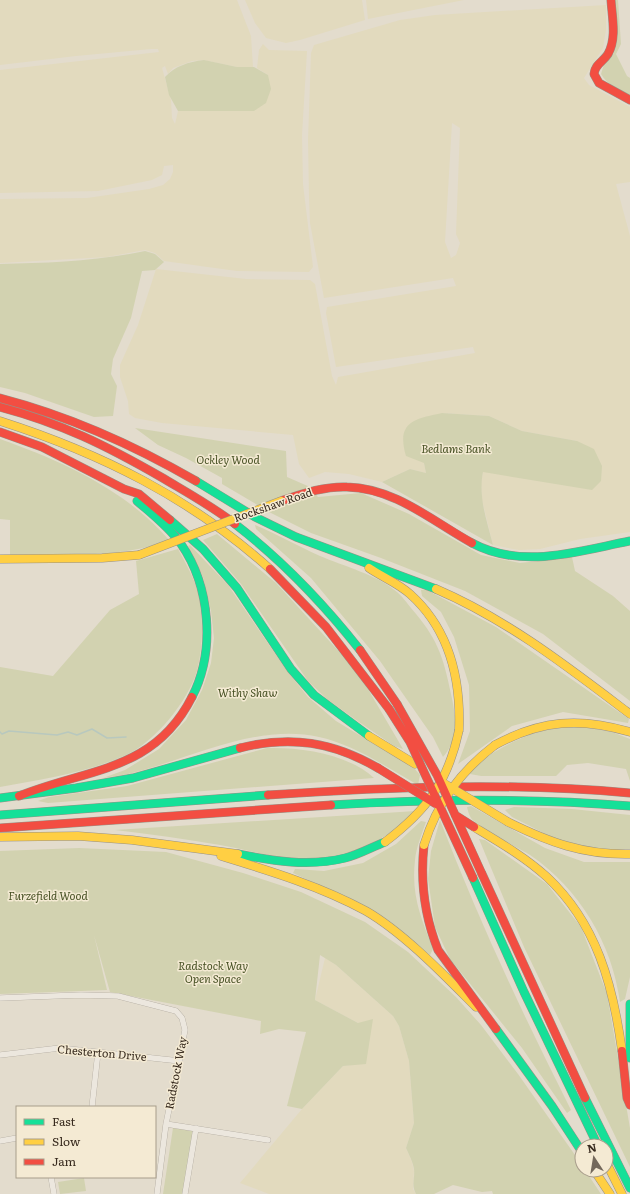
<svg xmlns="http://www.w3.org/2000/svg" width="630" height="1194" viewBox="0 0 630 1194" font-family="Literata,serif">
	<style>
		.farmland { fill: #e2dabe; fill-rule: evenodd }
		.green { fill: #d2d2b0 }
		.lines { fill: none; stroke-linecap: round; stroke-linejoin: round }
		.stream { stroke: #b8c8be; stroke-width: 1.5 }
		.street-casing { stroke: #a8a196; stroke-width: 6 }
		.fast-casing { stroke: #989186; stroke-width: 9 }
		.slow-casing { stroke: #989186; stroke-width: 9 }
		.jam-casing { stroke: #989186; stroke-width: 9 }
		.street { stroke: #ece7de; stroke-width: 5.5 }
		.fast { stroke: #16e098; stroke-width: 8 }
		.slow { stroke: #ffcf43; stroke-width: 8 }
		.jam { stroke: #f24e42; stroke-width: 8 }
		.slow-bridge-casing { stroke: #989186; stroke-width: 9; stroke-linecap: butt }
		.jam-bridge-casing { stroke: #989186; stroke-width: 9; stroke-linecap: butt }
		.slow-bridge { stroke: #ffcf43; stroke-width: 8 }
		.jam-bridge { stroke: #f24e42; stroke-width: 8 }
		.labels { text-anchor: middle; stroke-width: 3; stroke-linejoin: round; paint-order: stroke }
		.park-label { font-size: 11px; font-style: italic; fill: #485225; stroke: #f4ead3 }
		.street-label { font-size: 11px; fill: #372a1e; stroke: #f4ead3 }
	</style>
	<rect width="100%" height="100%" fill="#e3dccd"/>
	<path class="farmland" d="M0,0h237l14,36 2,31h-16l-34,-7 -11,1 -19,7 -5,6 -3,-8 -3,2 9,32 1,18 3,6 3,-13h76l14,-36 -11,-7 2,-18 4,-6 6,6 38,1 -5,84 1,49 10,83 -4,5 -72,-1 -73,-10 -9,-8 -10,-3 -38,7 -107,6v-64l87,-1 62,-9 14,-4 7,-6 3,-7v-7l-9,1 -2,9 -10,5 -54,11 -98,2v-123l159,-18 -1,-3h-7l-75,7 -76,9z
		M245,0h117l3,20 -65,20 -14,3 -20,-5 -11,-15z
		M366,0h98l-96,19z
		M606,5v25l-3,18 -19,30 5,7 41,22v75l-14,2 14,52v296l-50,7 -40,10 -21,1 -26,-5 -11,-45 -1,-16 2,-13 109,18 -15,-48 -55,-10 -33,-15 -47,-3 -18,50 2,10 -16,-4 -28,13 -33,-8 -24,-2 -16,6 -10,-14 -6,-29 -131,-12 -27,-5 -6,-4 -1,-13 -8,-24v-12l18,-40 18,-56 90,10 64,1 5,4 17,92 4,9 2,-8 137,-24 -2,-6 -137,20 -10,-54 1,-6 129,-21 -3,-8 -129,20 -14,-75 -1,-27 -1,-56 3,-87 3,-8 86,-25 35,-5zM452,123l8,5 -4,106 4,9 -4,12 -5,3 -6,-16z
		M325,958l11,7 57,51 6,10 10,35 5,62 -8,25 6,14 2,9 -1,18 3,5h-147l-29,-11 62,-74 41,-43 23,-3 -8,-40 -43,-23z"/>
	<path class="green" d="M615,0h3l3,44 -5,10 11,22 3,2v17c-11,-6 -23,-10 -29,-21l4,-13 9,-8 2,-23z
		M204,60l33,7h17l14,8 3,14 -5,14 -12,8h-76l-9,-16 -4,-18c10,-11 23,-15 39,-17z
		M145,251l10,3 9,8 -9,8 -13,1 -11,47 -18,41 -2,15 6,12 -4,30 -19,1 -69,-24 -25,-6v-123c49,-1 97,-3 145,-13z
		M442,413l47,3 33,15 55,10 17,8 8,17 -1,15 -9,9 -109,-18c-5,25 4,49 10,73l-111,-63 28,-13 16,4 -2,-10 -18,-7c-10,-34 8,-37 36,-43z
		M135,428l151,23 1,26 23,10 8,10 43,-4 48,21 72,41 39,8 52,-6 3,14 38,25 17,15v90l-87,-67 -78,-43 -84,-33 -70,-25 -40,-20 -49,-29v-6l-36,-20 -28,-13z
		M0,439c62,22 126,51 169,101 -51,20 -105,13 -159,15v-35l-10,-1z
		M255,525c22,9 43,21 65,31 23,10 58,19 77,36 5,4 10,11 14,16 26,30 32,47 40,86 5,22 8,45 -8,63l-10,-20 -53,-76 -69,-83 -55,-49z
		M217,534l59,49 68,74 21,27 38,65 -9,-3 -35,-24 -32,-23 -19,-18 -67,-97 -38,-44z
		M190,545l38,40 59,86 21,26 28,24 78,47 6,7 -2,10c-32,-18 -63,-40 -99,-48 -60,-14 -125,20 -183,35 -10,3 -22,4 -33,6l22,-8 34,-21 27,-29 16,-30 9,-27 3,-25 -3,-27 -8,-34 -15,-31z
		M178,549c7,13 16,28 20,44 6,24 5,54 -1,78 -9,30 -42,71 -71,84 -40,18 -83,24 -126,32v-120l53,9 57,-66 29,-16 -3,-33z
		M421,590h6l69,37 133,92 -1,4 -65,-11 -51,14 -54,38 12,-33 -1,-46 -15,-48 -13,-25 -19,-16z
		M580,726l32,6 18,7v42l-4,-12 -38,-6 -21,2 -11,11h-75l-11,-2c9,-18 55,-40 76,-44 11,-3 23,-3 34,-4z
		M267,748c34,-1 81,6 107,30l-326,25 -10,-2 11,-4 78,-11z
		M471,806l74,42 39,14h46v115l-5,22 -5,3c-8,-58 -40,-113 -90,-147 -10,-6 -55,-30 -59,-37 -2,-3 -3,-7 -4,-11z
		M514,807l58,2 58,6v34l-21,1 -42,-5 -55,-28 -7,-7z
		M416,811c-31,34 -83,53 -130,47 -22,-3 -44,-9 -66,-13 -35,-6 -70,-11 -105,-15z
		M440,820c38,99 83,195 131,290l-4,3 -45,-65 -72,-89 -15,-32 -7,-48 3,-28z
		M421,821l5,1c-4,12 -10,26 -11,38 -4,36 6,58 18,89l-3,6c-44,-37 -85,-58 -137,-82l2,-4 29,2 39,-8 33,-19z
		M479,839l6,1 62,44 34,43 26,67 23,134v39l-106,-220z
		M79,848l87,4 77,21 58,19 64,30 43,30 48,45 25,28 37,49 64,91v5h3l16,24h-108l-1,-3 -10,1 -29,-7 -19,9h-18c-5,-9 -1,-15 -2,-25 -1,-7 -5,-14 -8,-21l8,-25 -5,-62 -10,-35 -6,-10 -57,-51 -16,-10 -5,45 43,23 15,-4 -7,45 -23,2 -41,43 -15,-3 19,-74 -27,-3 -19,5 1,-13 -151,-29 -16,-57 13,55 -107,4v-143z
		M173,1128l20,3 -10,63h-20z
		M84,1178l2,13 -26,3 -2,-12z"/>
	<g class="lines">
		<path class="stream" d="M0,732l2,2 7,-3 48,4 11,-3 9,3 15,-6 15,9 19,-1"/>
		<g class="street-casing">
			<path id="street" d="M0,998l81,-3 37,1 58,15 6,7 3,12 -19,94 -9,70
				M0,1055l60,-7 120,13
				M92,1107l6,-55
				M166,1124l102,16
				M0,1141l17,-3
				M51,1177l3,17
				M185,1194l11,-66"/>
		</g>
		<g class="fast-casing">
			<path id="fast" d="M196,481l59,36 41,20 140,52
				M137,501c15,13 32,26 44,43 29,42 35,106 11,153
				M170,520l33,29 34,39 54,81 23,26 55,41
				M235,524c48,37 88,79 125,126
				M472,543c50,27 106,8 158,-2
				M0,798l76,-10 57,-10 107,-30
				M331,805c100,-6 199,-7 299,1
				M0,815l268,-20
				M238,854c35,7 71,13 107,4 13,-3 27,-11 40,-16
				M473,878l51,114 74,154
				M630,1004v54
				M496,1029l56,77 30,46
				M585,1098l45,90"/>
		</g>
		<g class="slow-casing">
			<path id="slow" d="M0,421c100,32 191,77 270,148
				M0,559l102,-1 37,-3
				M369,568c13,9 29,15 41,26 39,35 51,85 49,136
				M436,589c72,31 132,78 194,125
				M369,736l46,28
				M495,745c46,-25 85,-28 135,-13
				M508,822c41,20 75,33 122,32
				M474,827c25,15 51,30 73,50 50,47 66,108 75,174
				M0,837l78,-1 54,4 106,14
				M221,856c49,15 99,30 145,55 38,22 79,65 110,96
				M606,1162l16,32
				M594,1170l16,24"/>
		</g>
		<g class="jam-casing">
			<path id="jam" d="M611,0c1,17 6,38 -3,54 -5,8 -13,10 -14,20l5,9 31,17
				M0,398c69,18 134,47 196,83
				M0,407c61,16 107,39 161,70 25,15 51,29 74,47
				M0,432l42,15 82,42 15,5 31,26
				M281,501c21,-7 43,-15 66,-14 48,1 85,34 125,56
				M270,569l56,58 63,82
				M360,650l37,54
				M240,748c51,-13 93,-6 138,20
				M268,795c121,-8 241,-13 362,-2
				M19,796c69,-28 135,-24 173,-99
				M0,828l331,-23
				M424,845c-4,37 0,70 14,105l58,79
				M482,874l103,224
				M622,1051l5,47 3,7"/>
		</g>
		<use href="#street" class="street"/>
		<use href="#fast" class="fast"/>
		<use href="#slow" class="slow"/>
		<use href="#jam" class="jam"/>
		<g class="slow-bridge-casing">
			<path id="slow-bridge" d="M139,555l142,-54
				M445,784l63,38
				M385,842c42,-32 63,-60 74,-112
				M424,845c13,-42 36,-73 71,-100"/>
		</g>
		<g class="jam-bridge-casing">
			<path id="jam-bridge" d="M397,704l40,71 45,99
				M389,709l21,33 63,136
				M378,768l58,36
				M455,815l19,12"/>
		</g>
		<use href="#slow-bridge" class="slow-bridge"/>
		<use href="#jam-bridge" class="jam-bridge"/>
	</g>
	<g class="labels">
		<g class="park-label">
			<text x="456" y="453">Bedlams Bank</text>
			<text x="228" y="464">Ockley Wood</text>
			<text x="248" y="697">Withy Shaw</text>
			<text x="48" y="900">Furzefield Wood</text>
			<text x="213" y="970">Radstock Way<tspan x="213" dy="13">Open Space</tspan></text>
		</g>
		<g class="street-label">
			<text transform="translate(273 505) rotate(-19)" y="4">Rockshaw Road</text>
			<text transform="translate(102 1053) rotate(5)" y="4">Chesterton Drive</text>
			<text transform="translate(176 1073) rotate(-79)" y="4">Radstock Way</text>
		</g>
	</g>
	<rect x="16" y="1106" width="140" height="72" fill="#f4ead3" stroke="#a89d8b"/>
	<rect x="24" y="1119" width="20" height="6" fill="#16e098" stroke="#a89d8b"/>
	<text x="52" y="1126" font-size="12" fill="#372a1e">Fast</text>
	<rect x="24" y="1139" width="20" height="6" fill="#ffcf43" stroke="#a89d8b"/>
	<text x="52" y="1146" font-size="12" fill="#372a1e">Slow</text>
	<rect x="24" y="1159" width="20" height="6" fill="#f24e42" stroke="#a89d8b"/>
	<text x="52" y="1166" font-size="12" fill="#372a1e">Jam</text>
	<g transform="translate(594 1158) rotate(348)"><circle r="19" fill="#f4ead3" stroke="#a89d8b"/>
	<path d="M0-3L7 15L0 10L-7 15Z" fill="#73685b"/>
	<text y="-6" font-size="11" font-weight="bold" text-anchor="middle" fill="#372a1e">N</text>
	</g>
</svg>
